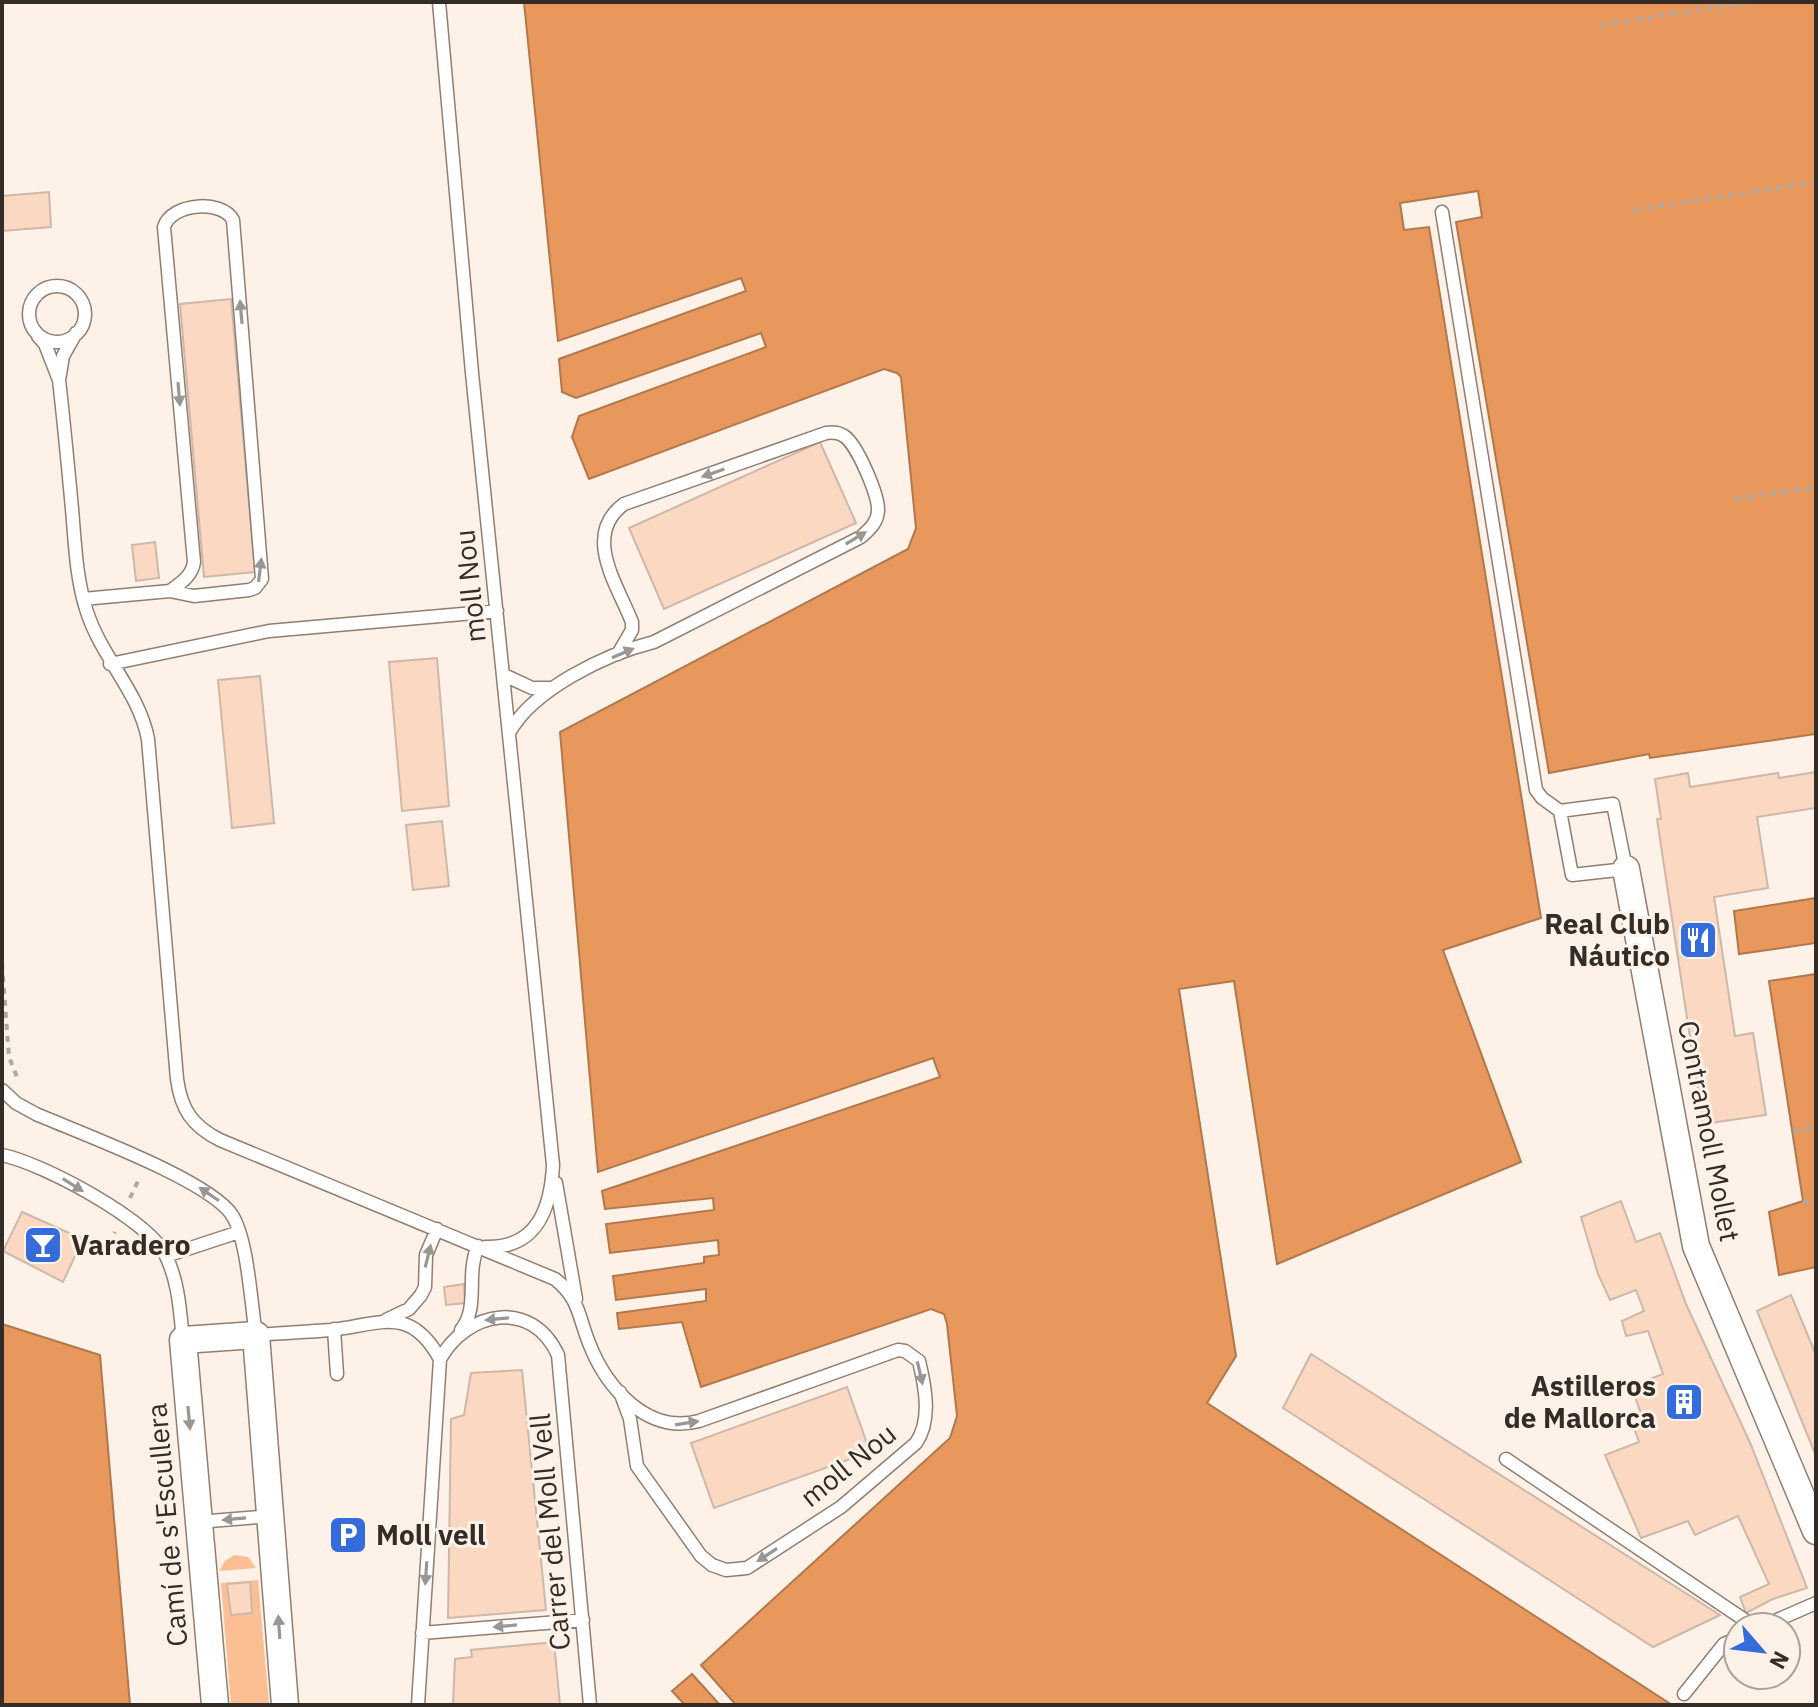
<svg xmlns="http://www.w3.org/2000/svg" width="1818" height="1707" viewBox="0 0 1818 1707" font-family="'IBM Plex Sans',sans-serif">
	<style>
		.green { fill: #fcbe93 }
		.water { fill: #e8985d; stroke: #b2784c; stroke-width: 2 }
		.building { fill: #fad8c1; stroke: #cdb8a9; stroke-width: 2 }
		.lines { fill: none; stroke-linecap: round; stroke-linejoin: round }
		.lane-casing { stroke: #927e71; stroke-width: 15 }
		.street-casing { stroke: #927e71; stroke-width: 29 }
		.path { stroke: #b3a8a0; stroke-width: 4; stroke-dasharray: 6 6; stroke-linecap: butt }
		.lane { stroke: #fff; stroke-width: 12 }
		.street { stroke: #fff; stroke-width: 26 }
		.oneway { fill: #9a9692 }
		.labels { text-anchor: middle; stroke-width: 6; stroke-linejoin: round; paint-order: stroke }
		.street-label { font-size: 28px; fill: #342c26; stroke: #fef1e8 }
		.poi-label { font-size: 28px; font-weight: bold; fill: #342c26; stroke: #fef1e8; text-anchor: end }
	</style>
	<rect width="100%" height="100%" fill="#fef1e8"/>
	<path class="green" d="M234,1555l14,2 8,11 -37,3 6,-10z
		M258,1580l11,125h-38l-10,-122z"/>
	<path class="water" d="M524,2h1292v732l-166,24 -1,-4 -100,19 -93,-551 26,-5 -4,-26 -78,12 4,27 25,-3 112,691 -98,32 78,212 -244,102 -43,-283 -55,8 57,367 -29,47 465,302h-936l-35,-40 249,-227 7,-22 -10,-92 -3,-10 -13,-5 -230,78 -19,-65 -63,7 -2,-16 89,-12v-12l-90,11 -3,-24 91,-13v-6l15,-2 -1,-15 -108,13 -4,-29 108,-14 -1,-12 -108,11 -3,-18 338,-114 -7,-19 -335,114 -38,-440 348,-183 8,-21 -15,-151 -4,-4 -13,-4 -295,110 -17,-42 7,-21 187,-69 -5,-14 -185,65 -14,-6 -3,-33 187,-68 -5,-13 -183,63z
		M1816,898v45l-77,11 -5,-43z
		M1816,974v293l-37,8 -10,-63 34,-11 -34,-220z
		M2,1324l98,31 30,350h-128z
		M692,1674l28,31h-35l-13,-14z"/>
	<path class="building" d="M49,192l2,35 -49,4v-35z
		M231,299l24,273 -51,5 -24,-273z
		M820,442l36,81 -192,86 -35,-81z
		M155,542l4,36 -23,3 -4,-36z
		M437,658l12,148 -47,5 -13,-149z
		M260,676l14,147 -42,5 -14,-148z
		M1816,772v36l-59,9 11,71 -54,9 21,139 18,-3 13,82 -63,9 -46,-305h4l-6,-40 33,-6 2,14 88,-14 1,5z
		M442,821l7,65 -36,4 -7,-65z
		M1621,1201l15,41 24,-9 26,71 65,141 56,143 -34,11 -27,14 -6,-16 29,-13 -31,-68 -43,19 -7,-14 -47,17 -36,-83 34,-13 -6,-17 10,-6 -12,-33 32,-12 -15,-43 -22,5 -4,-15 22,-10 -8,-21 -26,10 -12,-26 -17,-57z
		M22,1212l61,27 -20,43 -60,-31z
		M464,1284l1,19 -19,2 -2,-18z
		M1791,1295l25,60v101l-59,-145z
		M1311,1354l409,261 -67,32 -370,-239z
		M522,1370l24,240 -98,8 3,-199 13,-4 7,-42z
		M847,1387l23,65 -156,56 -23,-65z
		M250,1582l2,31 -21,2 -4,-31z
		M554,1642l6,63h-107l2,-46 17,-2 -1,-7z"/>
	<g class="lines">
		<g class="lane-casing">
			<path id="lane" d="M439,2l33,371 81,792c-2,43 -16,84 -68,82
				M1442,212l94,578 6,8 18,13
				M29 314a28 28 0 1 1 56 0a28 28 0 1 1-56 0Z
				M76,333l-13,23 -4,24c5,43 9,86 13,129 3,34 4,70 15,103 15,46 52,80 61,127l29,340c4,30 15,47 43,61l335,139c24,19 23,36 34,64 17,44 58,92 110,78l199,-71 7,1 14,10c6,25 13,59 -3,82l-75,64 -94,61 -21,2 -14,-5 -11,-9 -64,-90 -7,-47 -10,-27
				M38,336l7,8 14,36
				M83,599l87,-8 24,5 55,-6 6,-2 7,-9 -29,-359c-11,-21 -62,-17 -69,7l30,335c-2,14 -13,21 -24,29
				M110,664l159,-33 228,-20
				M504,675l28,13h18
				M509,733c24,-44 97,-79 145,-91l207,-105c9,-8 16,-14 17,-26 1,-15 -21,-67 -34,-75 -6,-4 -11,-4 -18,-3l-202,71c-42,31 -7,80 8,118v8l-14,24
				M1613,804l13,65 -54,6 -12,-64z
				M2,1090l14,13 20,11c44,19 173,66 196,101 16,25 19,90 24,120 25,-2 50,-3 75,-5 50,-6 79,-25 109,29
				M2,1155c40,8 147,65 164,101 13,27 14,56 17,84
				M556,1183l20,116
				M166,1256l73,-24
				M386,1320l23,-11 12,-14 4,-8 1,-32 11,-26
				M334,1329l3,45
				M461,1330c19,-24 4,-54 17,-84
				M1506,1459l249,168
				M198,1522l73,-6
				M1761,1627l55,-24
				M422,1633l161,-13
				M1684,1694l40,-50 14,-6
				M418,1705l22,-346c27,-48 92,-61 118,-4l32,350"/>
		</g>
		<g class="street-casing">
			<path id="street" d="M1626,869l70,377 120,285
				M215,1705l-32,-365 73,-5 29,370"/>
		</g>
		<path class="path" d="M1600,25l152,-23
			M1634,210l182,-28
			M1735,499l81,-12
			M2,964l7,93 8,20
			M1793,1131l23,-3
			M130,1198l10,-21
			M1803,1202l13,-2
			M109,1244l6,-12"/>
		<use href="#lane" class="lane"/>
		<use href="#street" class="street"/>
	</g>
	<defs><path id="oneway-solid" d="M-6-.8H1V-3.2L6.5 0L1 3.2V.8H-6Z" transform="scale(2)"/></defs>
	<g class="oneway">
		<use href="#oneway-solid" transform="translate(241 312) rotate(-95)"/>
		<use href="#oneway-solid" transform="translate(179 394) rotate(85)"/>
		<use href="#oneway-solid" transform="translate(713 473) rotate(161)"/>
		<use href="#oneway-solid" transform="translate(856 538) rotate(-31)"/>
		<use href="#oneway-solid" transform="translate(260 570) rotate(-83)"/>
		<use href="#oneway-solid" transform="translate(623 653) rotate(-23)"/>
		<use href="#oneway-solid" transform="translate(73 1185) rotate(32)"/>
		<use href="#oneway-solid" transform="translate(209 1194) rotate(-146)"/>
		<use href="#oneway-solid" transform="translate(428 1256) rotate(-76)"/>
		<use href="#oneway-solid" transform="translate(497 1319) rotate(175)"/>
		<use href="#oneway-solid" transform="translate(920 1373) rotate(77)"/>
		<use href="#oneway-solid" transform="translate(189 1418) rotate(85)"/>
		<use href="#oneway-solid" transform="translate(687 1423) rotate(-9)"/>
		<use href="#oneway-solid" transform="translate(234 1519) rotate(175)"/>
		<use href="#oneway-solid" transform="translate(767 1555) rotate(147)"/>
		<use href="#oneway-solid" transform="translate(426 1573) rotate(94)"/>
		<use href="#oneway-solid" transform="translate(505 1626) rotate(175)"/>
		<use href="#oneway-solid" transform="translate(279 1627) rotate(-94)"/>
	</g>
	<defs>
		<g id="restaurant-square" transform="scale(2)"><rect x="-9" y="-9" width="18" height="18" rx="4" fill="#346cdb" stroke="#fef1e8"/><path d="M-5-6h1v4h1v-4h1v4h1v-4h1v5L-1.5 .5V6h-2V.5L-5-1ZM5-6V6H3V1.5H1.5Q1.5-4 5-6Z" fill="#fff"/></g>
		<g id="bar-square" transform="scale(2)"><rect x="-9" y="-9" width="18" height="18" rx="4" fill="#346cdb" stroke="#fef1e8"/><path d="M-6-5H6L.8 .8V4.5H3.5V6h-7V4.5H-.8V.8Z" fill="#fff"/></g>
		<g id="building-square" transform="scale(2)"><rect x="-9" y="-9" width="18" height="18" rx="4" fill="#346cdb" stroke="#fef1e8"/><path d="M-4-6H4V6H1V3H-1V6H-4ZM-2.5-4.3h1.7v1.8h-1.7ZM.8-4.3h1.7v1.8H.8ZM-2.5-1h1.7V.8h-1.7ZM.8-1h1.7V.8H.8Z" fill="#fff"/></g>
		<g id="parking-square" transform="scale(2)"><rect x="-9" y="-9" width="18" height="18" rx="4" fill="#346cdb" stroke="#fef1e8"/><path d="M-3.5-5.5H1a3.5 3.5 0 0 1 0 7H-1V5.5H-3.5ZM-1-3.4V-.6H.8a1.4 1.4 0 0 0 0-2.8Z" fill="#fff"/></g>
	</defs>
	<g fill-rule="evenodd">
		<use href="#restaurant-square" x="1698" y="940"/>
		<use href="#bar-square" x="43" y="1245"/>
		<use href="#building-square" x="1684" y="1402"/>
		<use href="#parking-square" x="348" y="1535"/>
	</g>
	<g class="labels">
		<g class="street-label">
			<text transform="translate(470 586) rotate(-96)" y="10">moll Nou</text>
			<text transform="translate(1709 1131) rotate(79)" y="10">Contramoll Mollet</text>
			<text transform="translate(848 1465) rotate(-39)" y="10">moll Nou</text>
			<text transform="translate(167 1525) rotate(-95)" y="10">Camí de s'Escullera</text>
			<text transform="translate(550 1532) rotate(-95)" y="10">Carrer del Moll Vell</text>
		</g>
		<g class="poi-label">
			<text x="1670" y="934">Real Club<tspan x="1670" dy="32">Náutico</tspan></text>
			<text x="71" y="1255" text-anchor="start">Varadero</text>
			<text x="1656" y="1396">Astilleros<tspan x="1656" dy="32">de Mallorca</tspan></text>
			<text x="376" y="1545" text-anchor="start">Moll vell</text>
		</g>
	</g>
	<rect width="1818" height="1707" fill="none" stroke="#342c26" stroke-width="8"/>
	<g transform="translate(1762 1651) rotate(118)"><circle r="38" fill="#fef1e8" stroke="#ada29a" stroke-width="2"/>
	<path d="M0-6L14 30L0 20L-14 30Z" fill="#346cdb"/>
	<text y="-12" font-size="22" font-weight="bold" text-anchor="middle" fill="#342c26">N</text>
	</g>
</svg>
